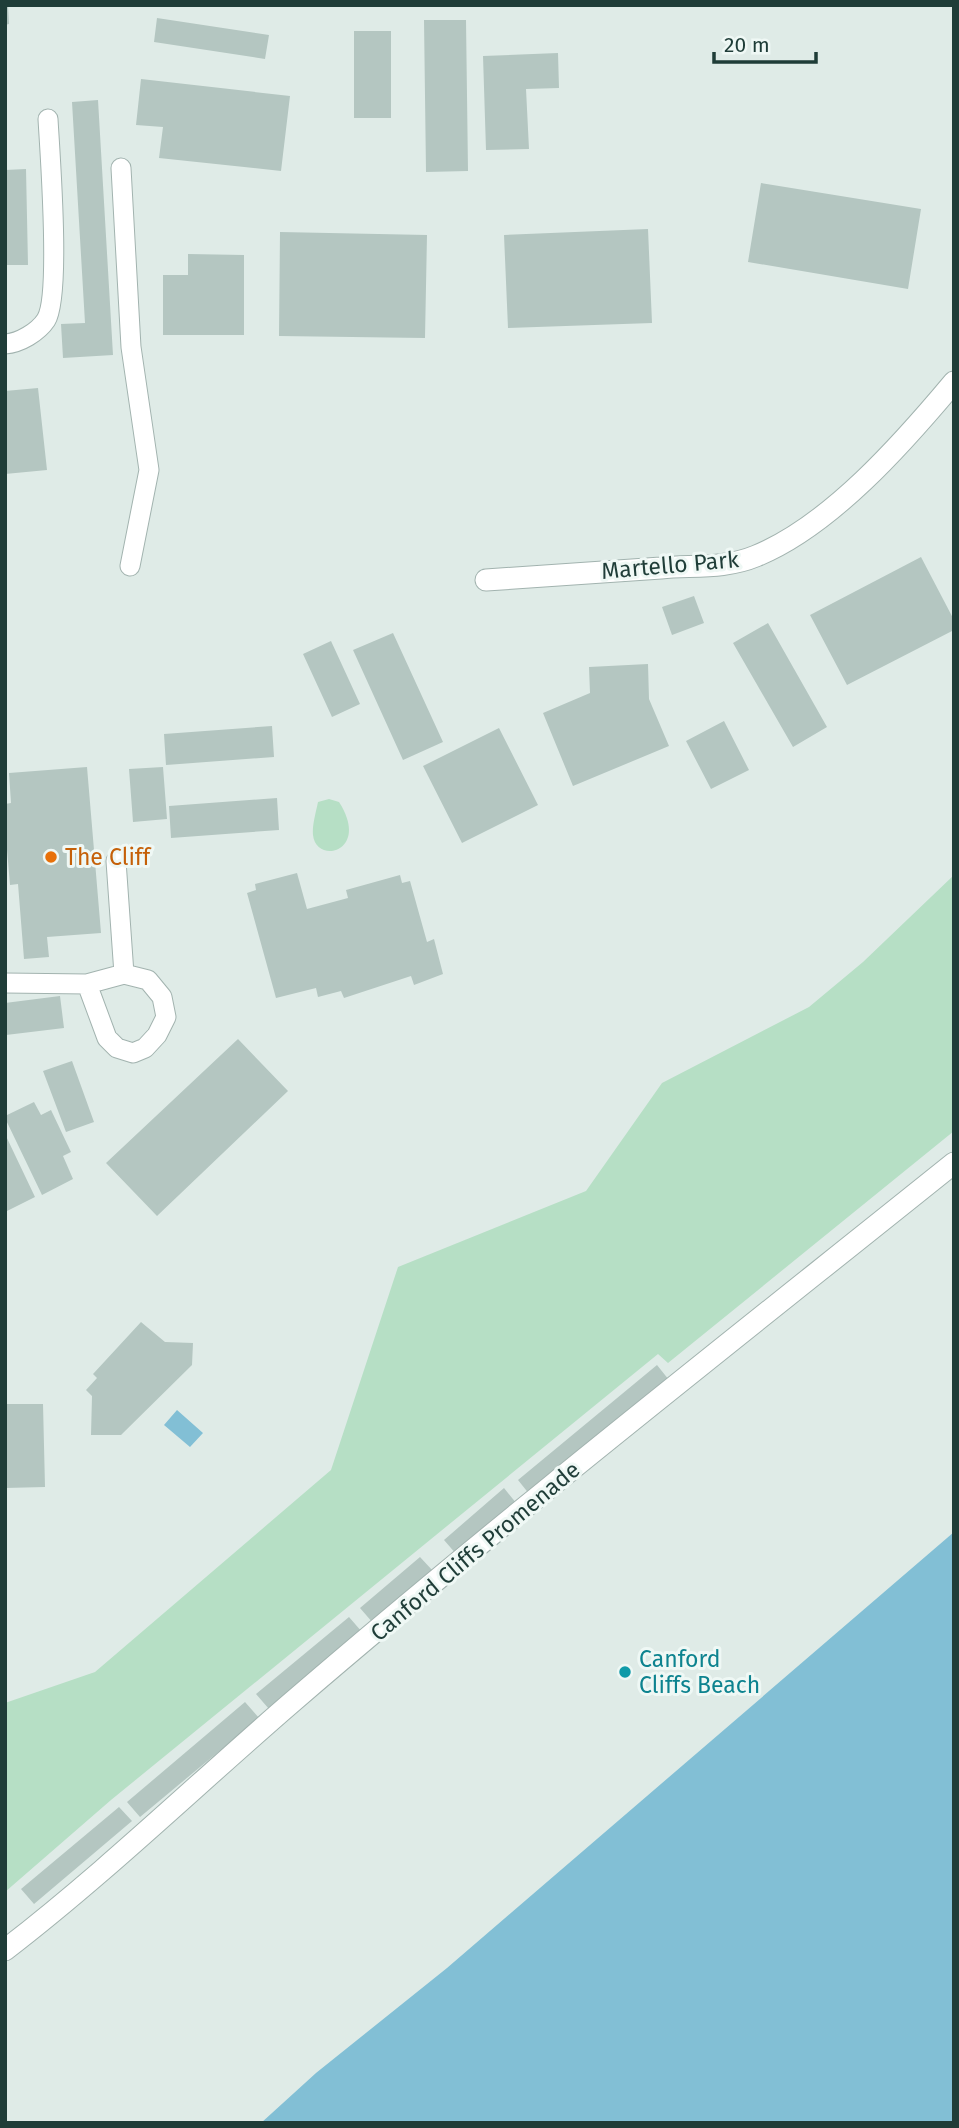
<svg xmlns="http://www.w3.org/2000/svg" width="959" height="2128" viewBox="0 0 959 2128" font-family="'Fira Sans',sans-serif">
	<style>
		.green { fill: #b6dfc5 }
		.water { fill: #82bfd5 }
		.building { fill: #b4c6c1 }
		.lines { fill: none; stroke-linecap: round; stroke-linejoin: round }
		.service-casing { stroke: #a2b3af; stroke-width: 21 }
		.pedestrian-casing { stroke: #a2b3af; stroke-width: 23 }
		.minor-casing { stroke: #a2b3af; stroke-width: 23 }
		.service { stroke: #fff; stroke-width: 19 }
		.pedestrian { stroke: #fff; stroke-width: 21 }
		.minor { stroke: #fff; stroke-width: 21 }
		.food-dot { fill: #e8710a; stroke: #eff8f5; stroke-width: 2.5 }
		.culture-dot { fill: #0f9aa8; stroke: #eff8f5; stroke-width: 2.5 }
		.labels { text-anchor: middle; stroke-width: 6; stroke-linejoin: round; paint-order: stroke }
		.street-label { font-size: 23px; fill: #1f3d38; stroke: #eff8f5 }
		.food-label { font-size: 23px; fill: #c56008; stroke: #eff8f5; text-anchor: start }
		.culture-label { font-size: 23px; fill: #0d838f; stroke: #eff8f5; text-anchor: start }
	</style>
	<rect width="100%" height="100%" fill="#dfebe7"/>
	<path class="green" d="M329,799l10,3c32,50 -23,63 -26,33 -1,-10 3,-23 5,-33z
		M954,875v256l-286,232 -10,-9 -547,446 -106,92v-189l90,-31 236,-202 67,-203 188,-76 76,-108 147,-76 54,-45z"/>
	<path class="water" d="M177,1410l26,23 -13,14 -26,-22z
		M954,1532v591h-693l55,-50 131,-105z"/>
	<path class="building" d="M5,5h3l1,19 -4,1z
		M157,18l112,17 -4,24 -111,-17z
		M424,20h42l2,151 -42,1z
		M354,31h37v87h-37z
		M558,53l1,35 -33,1 3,60 -43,1 -3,-94z
		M141,79l149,17 -9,75 -122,-13 4,-31 -27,-2z
		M98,100l15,255 -50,3 -2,-34 24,-1 -13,-221z
		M26,169l2,96h-23v-95z
		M761,183l160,26 -13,80 -160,-27z
		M648,229l4,94 -144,5 -4,-93z
		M280,232l147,3 -2,103 -146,-2z
		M188,254l56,1v80h-81v-60h25z
		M38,388l9,82 -42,4v-83z
		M921,557l33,63v10l-107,55 -37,-70z
		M694,596l10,27 -32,12 -10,-28z
		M768,623l59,104 -34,20 -60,-104z
		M393,633l50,109 -40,18 -50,-110z
		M331,641l29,63 -28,13 -29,-63z
		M648,664l1,35 20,47 -96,40 -30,-73 47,-20 -1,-26z
		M724,721l25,49 -38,19 -25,-48z
		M272,726l2,31 -108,8 -2,-31z
		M499,728l39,77 -76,38 -39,-77z
		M87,767l14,166 -54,4 2,20 -25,2 -6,-75 -8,1 -5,-59v-22l6,-1 -2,-30z
		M163,767l4,52 -34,3 -4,-53z
		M277,798l2,32 -108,8 -2,-32z
		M297,873l10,36 41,-11 -2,-8 54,-15 2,8 8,-2 17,61 7,-3 9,35 -29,11 -3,-9 -67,22 -3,-7 -23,6 -2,-9 -40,10 -29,-105 9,-3 -1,-6z
		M60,996l4,32 -58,7 -1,-32z
		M238,1039l50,52 -131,125 -51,-53z
		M72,1061l22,61 -28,10 -23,-61z
		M34,1102l7,13 10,-5 20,42 -8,4 10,23 -31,16 -37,-77v-2z
		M5,1134l30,63 -30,15z
		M141,1322l24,20 28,1 -1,22 -71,70h-30l1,-39 -6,-6 11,-12 -4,-4z
		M657,1365l12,15 -139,115 -12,-15z
		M5,1404h38l2,83 -40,1z
		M504,1488l13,16 -60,51 -13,-15z
		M420,1557l13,14 -60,52 -13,-15z
		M349,1617l13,15 -93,77 -13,-15z
		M245,1702l14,16 -119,99 -13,-15z
		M119,1807l13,14 -98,83 -13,-15z"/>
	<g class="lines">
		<g class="service-casing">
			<path id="service" d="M121,168l10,179 18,123 -19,96
				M5,344c15,-1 33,-12 41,-24 15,-24 4,-165 2,-201
				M116,861l8,113
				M5,983l82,1 37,-10 24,6 14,17 4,20 -9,18 -12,13 -12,5 -16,-5 -10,-10 -20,-54"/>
		</g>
		<g class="pedestrian-casing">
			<path id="pedestrian" d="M5,1950c100,-77 191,-165 286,-247 216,-186 441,-362 663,-540"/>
		</g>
		<g class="minor-casing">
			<path id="minor" d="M486,580c59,-4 117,-8 175,-12 32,-3 64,1 95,-12 74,-30 147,-113 198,-174"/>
		</g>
		<use href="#service" class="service"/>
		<use href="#pedestrian" class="pedestrian"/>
		<use href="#minor" class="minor"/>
	</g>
	<circle class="food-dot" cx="51" cy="857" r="7"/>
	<circle class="culture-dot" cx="625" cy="1672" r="7"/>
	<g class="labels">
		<g class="street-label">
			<text transform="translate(670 565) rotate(-5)" y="8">Martello Park</text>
			<text transform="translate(475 1551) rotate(-40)" y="8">Canford Cliffs Promenade</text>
		</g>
		<g class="food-label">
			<text x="65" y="865">The Cliff</text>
		</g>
		<g class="culture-label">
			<text x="639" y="1667">Canford<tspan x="639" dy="26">Cliffs Beach</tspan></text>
		</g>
	</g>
	<rect width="959" height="2128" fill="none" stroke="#1f3d38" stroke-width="14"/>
	<path d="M714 52v10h102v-10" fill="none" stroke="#1f3d38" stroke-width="3.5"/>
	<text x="724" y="52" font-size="21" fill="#1f3d38" stroke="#eff8f5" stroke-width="5" paint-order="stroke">20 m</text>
</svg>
